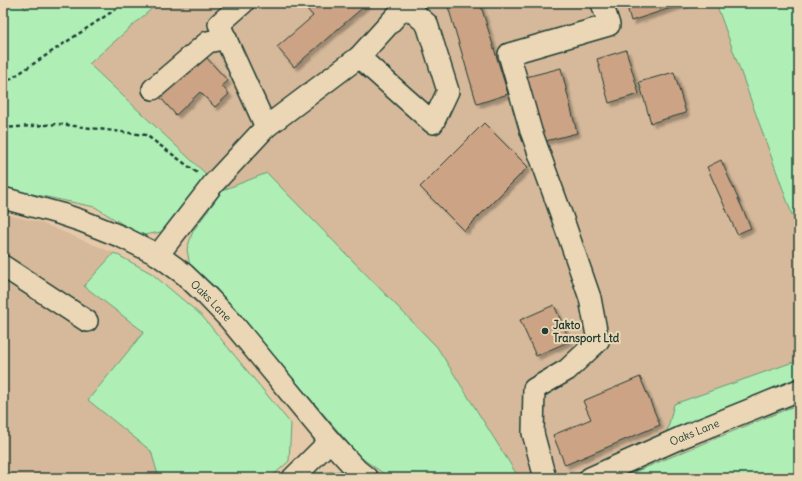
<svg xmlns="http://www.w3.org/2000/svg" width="802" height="481" viewBox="0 0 802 481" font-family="Delius,sans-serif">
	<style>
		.built { fill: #d6b99a }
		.green { fill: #afefb6; stroke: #679675 }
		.building { fill: #cda385; stroke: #1f3d34; filter: url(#shadow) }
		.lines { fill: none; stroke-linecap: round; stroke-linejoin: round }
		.minor-casing { stroke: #1f3d34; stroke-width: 24 }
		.path { stroke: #1f3d34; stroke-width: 2.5; stroke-dasharray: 4 3; stroke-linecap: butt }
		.minor { stroke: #ebd7b5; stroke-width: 21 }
		.poi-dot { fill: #1f3d34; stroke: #ebd7b5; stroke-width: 1.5 }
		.labels { text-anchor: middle; stroke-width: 4; stroke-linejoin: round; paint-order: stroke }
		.street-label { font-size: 11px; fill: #1f3d34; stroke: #ebd7b5 }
		.poi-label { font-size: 11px; font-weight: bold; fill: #1f3d34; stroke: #ebd7b5; text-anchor: start }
	</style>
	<defs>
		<filter id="shadow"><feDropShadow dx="3.5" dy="3.5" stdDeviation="1" flood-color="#0004"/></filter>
	</defs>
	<rect width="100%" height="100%" fill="#e5c9a8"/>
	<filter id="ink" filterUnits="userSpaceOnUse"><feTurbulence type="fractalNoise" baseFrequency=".025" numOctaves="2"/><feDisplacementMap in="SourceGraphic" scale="8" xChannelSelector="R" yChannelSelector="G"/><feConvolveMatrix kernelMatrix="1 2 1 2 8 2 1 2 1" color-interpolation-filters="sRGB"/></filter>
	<g filter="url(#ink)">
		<path class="built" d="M158,3h558l83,231v126l-125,44 -7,28 -109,46h-39l-82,-131 -170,-174 -44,17 -134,-126z
			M3,214l36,8 75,31 -30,33 60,46 -56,68 63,51 8,27h-156z"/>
		<path class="green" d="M3,3h19l3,6 9,-6h124l-69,61 117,110 -45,58 -17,3 -17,-8 -32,-20 -92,-19z
			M716,3h83v231z
			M267,173l170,174 82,131h-129l-30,-21 -145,-170 -25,-20 -3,-18 6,-18 30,-41z
			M114,253l37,20 51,43 89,108 -2,37 -19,17h-111l-8,-27 -63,-51 56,-68 -60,-46z
			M799,360v17l-132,55 7,-28z
			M799,404v74h-179z
			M342,471l7,7h-39l6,-5z"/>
		<path class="building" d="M302,3h66l-74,64 -17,-20 36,-31z
			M447,3h33l28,91 -31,10z
			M626,3h60l-55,18z
			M626,50l13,44 -30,9 -12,-44z
			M204,55l24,26 -6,5 7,8 -14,13 -15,-15 -24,23 -16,-18z
			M561,68l16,65 -35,9 -16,-65z
			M674,72l12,41 -35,10 -12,-41z
			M484,123l44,44 -64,64 -44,-44z
			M721,160l30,68 -14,6 -30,-67z
			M554,305l16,36 -34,15 -16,-36z
			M640,377l20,48 -95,40 -12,-30 38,-16 -8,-18z"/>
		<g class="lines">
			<g class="minor-casing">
				<g id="minor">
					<path d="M243,3l-24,21 47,103"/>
					<path d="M359,57l74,66 15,-32 -21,-67 -21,-18 -2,-3"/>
					<path d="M153,89l55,-47 18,-4"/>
					<path id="s1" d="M3,198l58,16 21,7 40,16 36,18 26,19 23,22 23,24 100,121 27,29 10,8"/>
					<path d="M158,255l55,-71 53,-57 93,-70 49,-54"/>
					<path d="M3,266l84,55"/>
					<path d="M293,478l37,-37"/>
					<path d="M545,478l-12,-45 1,-44 33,-19 31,-29 -8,-43 -30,-87 -29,-80 -22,-77 100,-29 -7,-22"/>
					<path id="s2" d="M590,478l90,-40 119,-48"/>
				</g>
			</g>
			<path class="path" d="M3,84l122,-81
				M3,128l56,-4 87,11 53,39"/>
			<use href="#minor" class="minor"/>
		</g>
	</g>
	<circle class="poi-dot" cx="545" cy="331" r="4"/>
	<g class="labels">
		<g class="street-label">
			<text dy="4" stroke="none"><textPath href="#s1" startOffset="236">Oaks Lane</textPath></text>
			<text dy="4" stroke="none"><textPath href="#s2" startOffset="114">Oaks Lane</textPath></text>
		</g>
		<g class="poi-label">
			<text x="553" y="329">Jakto<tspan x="553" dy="13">Transport Ltd</tspan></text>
		</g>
	</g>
	<rect width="802" height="481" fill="none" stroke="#ebd7b5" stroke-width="16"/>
	<rect x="8" y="8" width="786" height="465" fill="none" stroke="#1f3d34" stroke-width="1.5" filter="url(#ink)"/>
</svg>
